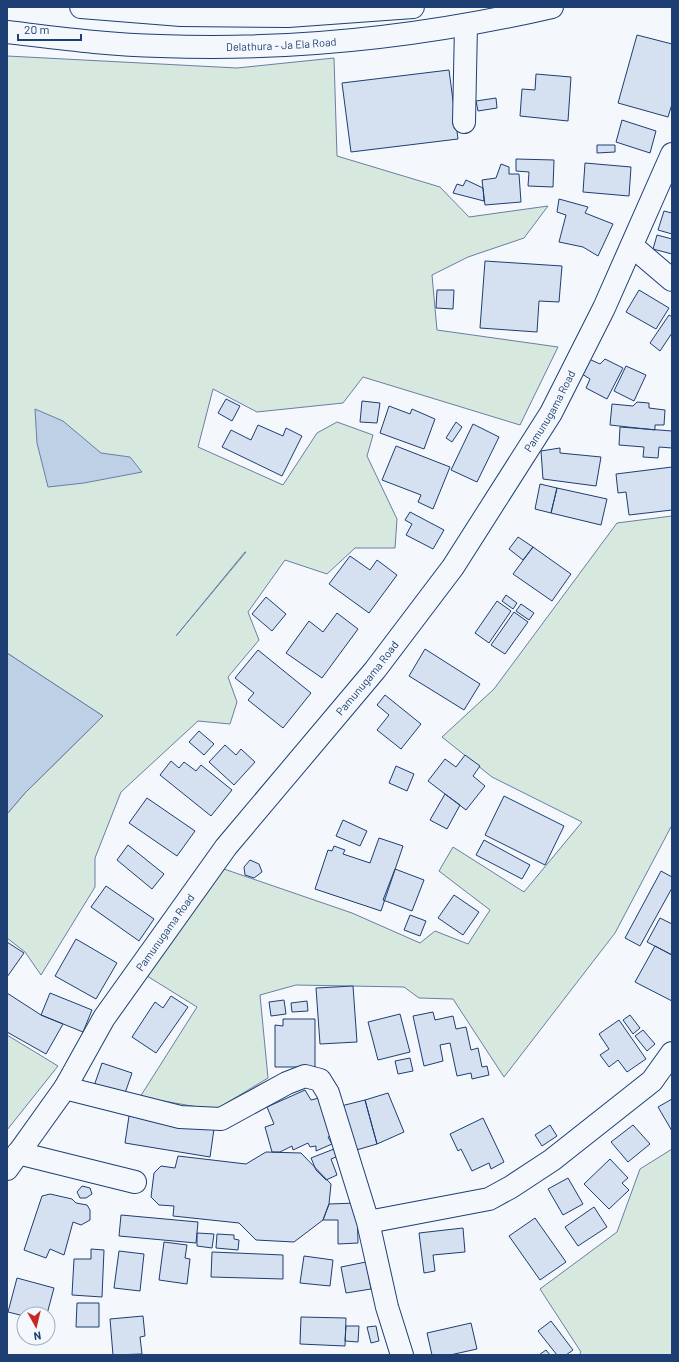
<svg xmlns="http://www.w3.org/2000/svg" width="679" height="1362" viewBox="0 0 679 1362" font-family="Barlow,sans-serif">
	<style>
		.green { fill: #d7e8df; stroke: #687fa3; fill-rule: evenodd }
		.water { fill: #bed0e5; stroke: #687fa3 }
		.building { fill: #d5e0f0; stroke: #1d3f73 }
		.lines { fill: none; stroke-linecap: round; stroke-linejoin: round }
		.minor-casing { stroke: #1d3f73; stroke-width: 24 }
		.major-casing { stroke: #1d3f73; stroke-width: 24 }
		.minor { stroke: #f4f7fb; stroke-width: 22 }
		.major { stroke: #f4f7fb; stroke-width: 22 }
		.labels { text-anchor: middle; stroke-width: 3; stroke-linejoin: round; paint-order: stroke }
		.street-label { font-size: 11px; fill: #1d3f73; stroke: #f4f7fb }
	</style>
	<rect width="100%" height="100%" fill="#f4f7fb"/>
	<path class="green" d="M7,56l230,12 97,-10 3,98 103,31 29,30 79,-11 -24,32 -56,19 -36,18 5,55 121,17 -38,78 -157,-48 -20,26 -86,9 -44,-23 -15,58 85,38 34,-52 20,-11 36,13 -6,21 30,63 -2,29h-40l-28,26 -42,-14 -37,52 11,28 -31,37 9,25 -7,22 -32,-3 -77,71 -26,66v29l-54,88 -16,-23 -18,-14v-124l18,-21 78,-77 -96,-63zM246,552l-70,84 69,-84z
		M672,516v309l-57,108 -111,144 -51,-78 -34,-1 -15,-11 -108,-2 -36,10 8,83 -53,32 -75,-13 57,-90 -50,-31 77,-107 128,44 68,30 15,-12 33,13 22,-34 -51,-39 14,-24 71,45 58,-70 -90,-45 -50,-40 52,-48 123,-166z
		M7,1035l51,31 -51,64z
		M672,1149v206h-93l2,-3 -41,-63 77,-57 23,-63z"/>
	<path class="water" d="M35,409l28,12 38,32 29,4 12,15 -58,11 -36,4 -11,-44z
		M7,653l96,63 -78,77 -18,21z"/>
	<path class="building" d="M637,35l35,9v60l-4,13 -50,-14z
		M449,70l9,69 -107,13 -9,-69z
		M536,74l35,3 -3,44 -48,-5 2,-27 13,1z
		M496,98l1,10 -19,3 -2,-10z
		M622,120l34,11 -6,22 -34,-11z
		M597,145h18v7l-18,1z
		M516,159l38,1 -1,27 -25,-1 1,-14 -13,-1z
		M585,163l46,4 -2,29 -46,-4z
		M501,164l8,3v7h10l2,28 -36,3 -3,-25 14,-2z
		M466,180l17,8 1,13 -31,-8 4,-9 6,2z
		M559,199l29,8 -3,6 28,11 -15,32 -15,-9 -24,-5 7,-27 -9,-3z
		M664,211l8,2v21l-14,-4z
		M657,235l15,4v15l-19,-5z
		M485,261l77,5 -3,36 -20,-1 -2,31 -57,-4z
		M437,290h17l-1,19 -17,-1z
		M639,290l30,18 -13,21 -30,-17z
		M669,315l3,2v16l-12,18 -10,-8z
		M589,359l11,5 5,-5 18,9 -16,31 -21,-11 4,-9 -8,-5z
		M626,366l20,9 -12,26 -20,-10z
		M226,399l14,7 -8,15 -14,-8z
		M362,401l18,2 -3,20 -17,-1z
		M637,402l12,1v5l16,2 -1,15h-9v5l-45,-5 2,-21 21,2z
		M389,406l21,8 2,-5 23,10 -11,30 -44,-16z
		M456,422l6,5 -10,15 -6,-4z
		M473,424l26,13 -22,45 -26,-12z
		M258,425l25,11 3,-8 16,8 -20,40 -60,-29 9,-17 20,10z
		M620,427l52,4v17l-13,-1 -1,11 -15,-1 1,-10 -25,-2z
		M396,446l54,21 -17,42 -15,-7 3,-7 -39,-15z
		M560,448v5l41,4 -5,29 -53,-7 -2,-28z
		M672,467v43l-43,5 -3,-23 -8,1 -2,-19z
		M540,484l17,4 -6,25 -16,-4z
		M557,488l50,11 -6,26 -50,-12z
		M410,512l34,18 -11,19 -27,-14 6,-11 -7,-4z
		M518,537l15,10 -10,13 -14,-11z
		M533,547l38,27 -19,27 -39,-27z
		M350,556l20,14 7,-10 20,15 -28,38 -40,-29z
		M506,595l11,8 -4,6 -11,-8z
		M266,597l20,17 -14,17 -20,-17z
		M497,601l14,10 -22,32 -14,-10z
		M521,604l13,9 -5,7 -13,-9z
		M514,612l14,10 -23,32 -14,-9z
		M337,613l21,16 -36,49 -36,-25 23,-32 14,11z
		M425,649l55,35 -16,26 -55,-34z
		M258,650l53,43 -28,35 -35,-28 6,-7 -19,-15z
		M385,695l36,29 -20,25 -24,-19 12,-15 -12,-10z
		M199,731l15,13 -10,11 -15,-13z
		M225,745l11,10 5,-6 14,13 -21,23 -25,-23z
		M465,755l15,11 -7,10 12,10 -19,24 -38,-29 17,-22 11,8z
		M171,761l8,7 5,-6 12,9 5,-6 31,25 -21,26 -51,-41z
		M396,766l18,8 -7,17 -18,-8z
		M445,794l15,11 -13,24 -17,-9z
		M504,796l60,30 -19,39 -60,-30z
		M147,798l48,33 -18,25 -48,-33z
		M343,820l24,11 -7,15 -24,-10z
		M379,838l24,8 -22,65 -66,-22 13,-39 4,1 2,-5 11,4 -2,4 27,9z
		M484,840l46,25 -8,14 -46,-24z
		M128,845l36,29 -12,15 -35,-29z
		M250,860l9,4 3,8 -8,6 -9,-3 -1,-8z
		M395,869l29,11 -12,31 -29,-11z
		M661,871l11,6v11l-32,58 -15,-8z
		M106,886l48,33 -15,22 -48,-34z
		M454,895l25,17 -16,23 -25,-17z
		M410,915l16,6 -6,15 -16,-6z
		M660,918l12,6v31l-25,-13z
		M76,939l41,24 -21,36 -41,-23z
		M7,942l17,11 -17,24z
		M655,946l17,9v46l-37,-19z
		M353,986l4,56 -37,2 -4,-56z
		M7,993l34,22 22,9 -17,30 -39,-22z
		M50,993l42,17 -9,22 -42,-17z
		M171,996l17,11 -32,46 -24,-16 23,-35 8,6z
		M284,1000l2,14 -15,2 -2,-14z
		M307,1001l1,10 -16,1 -1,-9z
		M433,1012l2,8 18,-4 3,13 10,-2 5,23 7,-2 4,19 5,-1 2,9 -17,4 -1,-6 -14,3 -7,-33 -10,2 3,16 -19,5 -11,-50z
		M400,1014l10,38 -32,8 -10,-38z
		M630,1015l10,13 -7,6 -10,-14z
		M283,1019h32v48h-40v-42l8,1z
		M619,1020l27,39 -19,13 -9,-12 -9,7 -9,-12 9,-6 -10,-15z
		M643,1030l12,14 -8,7 -12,-15z
		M410,1058l3,13 -15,3 -3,-13z
		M102,1063l30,10 -8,23 -30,-10z
		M305,1090l6,10 8,-2 13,38 -4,1 4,7 -16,7v-5l-6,1 -2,-4 -15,7 -1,-4 -12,6h-8l-7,-25 9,-3 -7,-17z
		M388,1093l16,39 -27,12 -12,-44z
		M672,1099v32l-14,-24z
		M365,1100l12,44 -24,7 -12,-45z
		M129,1116l85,13 -4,28 -85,-14z
		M483,1118l21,44 -13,7 -2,-6 -17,8 -11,-22 -3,2 -8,-17z
		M550,1125l7,11 -15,10 -7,-11z
		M633,1125l17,19 -22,18 -17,-20z
		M334,1149l2,8 -5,2 6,16 -11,5 -10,-10 -5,-12z
		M266,1152l35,1 30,31 -2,20 -6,16 -29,22 -38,-2 -17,-17 -66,-7 1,-10 -15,-1 -8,-8 3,-24 7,-7 14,2 3,-12 68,8z
		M610,1159l18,19 -6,5 7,7 -20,19 -25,-25z
		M568,1178l15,26 -20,11 -15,-26z
		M82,1186l8,2 2,6 -6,4h-6l-3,-6z
		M50,1194l22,5 4,4 11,2 3,5v10l-9,5 -8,-3 -9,33 -14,-6 -4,9 -22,-8 18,-54z
		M357,1203l1,40 -20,1v-24h-15l6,-16z
		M594,1207l13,20 -29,19 -13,-19z
		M121,1215l77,7 -2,21 -77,-7z
		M535,1218l31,44 -26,18 -31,-44z
		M463,1228l2,24 -32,3 2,16 -11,2 -5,-40z
		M197,1233l17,1 -2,14 -15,-2z
		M217,1234l17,1v4l5,1 -1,10 -22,-2z
		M164,1242l23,3 -2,13 5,1 -3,25 -28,-4z
		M91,1249l13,1 -2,47 -30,-2 2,-36h17z
		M119,1251l25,3 -4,37 -26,-3z
		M212,1252l71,3v24l-72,-2z
		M304,1256l29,4 -3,26 -30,-3z
		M366,1262l5,27 -25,4 -5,-26z
		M17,1278l37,10 -7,26h-23v2l-16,-4z
		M77,1303h22v24h-23z
		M143,1316l2,20 -5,1 2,17 -29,1 -3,-36z
		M301,1317l45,1 -1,28 -45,-2z
		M551,1321l22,29 -7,5h-9l-19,-24z
		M471,1323l6,26 -27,6h-18l-5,-22z
		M346,1326h13l-1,16 -13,-1z
		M376,1326l3,15 -8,2 -4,-16z
		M546,1350l4,5h-11z"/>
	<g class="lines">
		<g class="minor-casing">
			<path id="minor" d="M464,122l2,-97
				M632,246l40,34
				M65,1088l115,29 41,2 66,-36 18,-7 15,4 8,13 40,129 19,85 15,48
				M18,1153l117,29
				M368,1222l121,-23 22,-12 41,-27 100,-79 20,-28"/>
		</g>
		<g class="major-casing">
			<g id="major">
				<path d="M81,7l100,8 107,1 125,-9"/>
				<path id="s1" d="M7,32c51,6 102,13 153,14 133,5 262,-9 392,-39"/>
				<path id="s2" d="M7,1169l58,-81 39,-70 122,-171 149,-177 78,-103 98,-154 53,-105 68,-154"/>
			</g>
		</g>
		<use href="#minor" class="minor"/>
		<use href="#major" class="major"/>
	</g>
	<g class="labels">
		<g class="street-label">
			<text dy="4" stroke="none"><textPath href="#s1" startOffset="275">Delathura - Ja Ela Road</textPath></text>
			<text dy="4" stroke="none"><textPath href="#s2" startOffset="934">Pamunugama Road</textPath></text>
			<text dy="4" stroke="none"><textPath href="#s2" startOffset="610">Pamunugama Road</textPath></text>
			<text dy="4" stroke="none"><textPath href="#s2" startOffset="285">Pamunugama Road</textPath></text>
		</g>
	</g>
	<rect width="679" height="1362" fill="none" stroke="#1d3f73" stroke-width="16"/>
	<g transform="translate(36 1326) rotate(172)"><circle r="19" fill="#f4f7fb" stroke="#9eadc5"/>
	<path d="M0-3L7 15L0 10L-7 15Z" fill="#c62828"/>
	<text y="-6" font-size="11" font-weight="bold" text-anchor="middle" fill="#1d3f73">N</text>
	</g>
	<path d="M18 34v6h63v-6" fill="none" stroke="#1d3f73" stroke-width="2"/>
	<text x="24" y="34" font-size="12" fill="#1d3f73" stroke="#f4f7fb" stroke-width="3" paint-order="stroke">20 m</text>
</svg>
